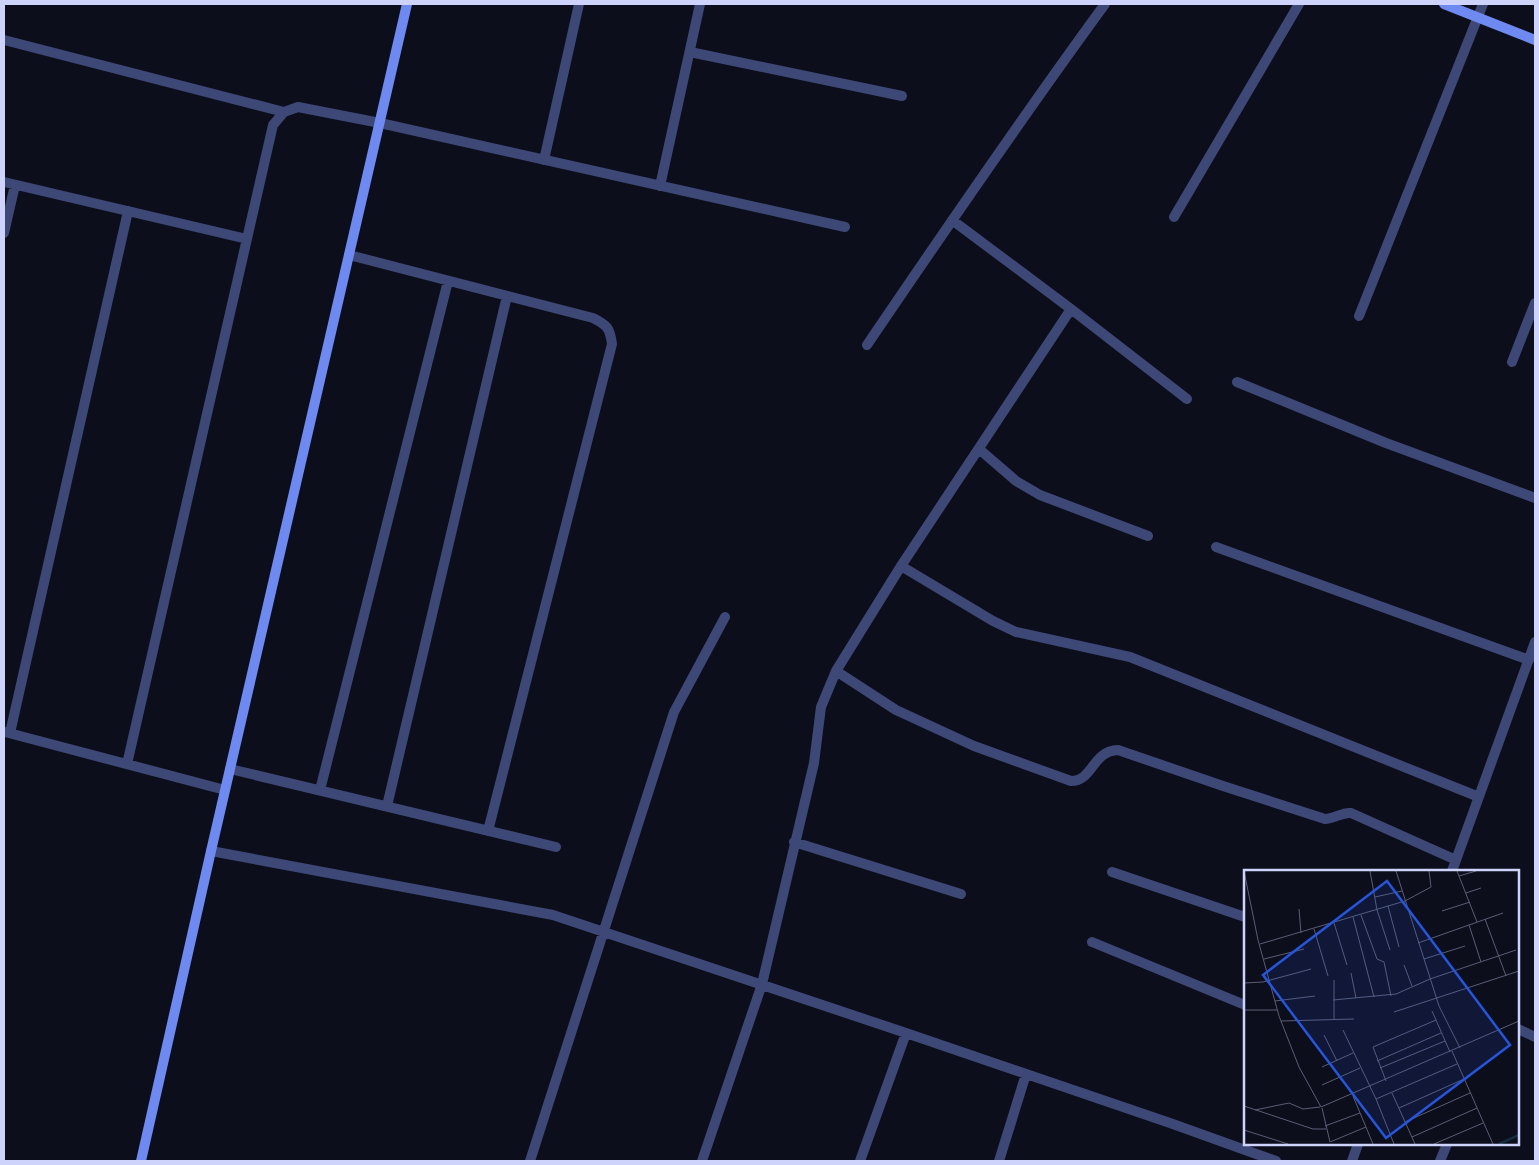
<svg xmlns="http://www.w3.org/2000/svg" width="1539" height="1165" viewBox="0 0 1539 1165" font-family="Figtree,sans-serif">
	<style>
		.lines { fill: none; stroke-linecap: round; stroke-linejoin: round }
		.street { stroke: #3d4876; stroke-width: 10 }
		.secondary { stroke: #6e89f0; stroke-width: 10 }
		.inset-river { fill: none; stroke: #112c3c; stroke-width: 2.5 }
		.inset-road { fill: none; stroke: #5a5d75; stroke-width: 1 }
		.view { fill: #2655da; fill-opacity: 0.15; stroke: #2655da; stroke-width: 2.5 }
		.inset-edge { fill: none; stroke: #cdd3fa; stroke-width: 2.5 }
	</style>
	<rect width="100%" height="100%" fill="#0d0e1c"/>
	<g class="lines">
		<path class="street" d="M4,40l280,72
			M690,52l212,44
			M544,160l35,-156
			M4,182l243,57
			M660,186l40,-182
			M1174,217l125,-213
			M952,220l119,89 116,90
			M4,233l11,-48
			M349,255l244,63c14,7 17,10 19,26l-124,487
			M1359,316l124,-312
			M867,345c78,-115 156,-229 238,-341
			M1512,362l23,-59
			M1237,382l149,61 149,55
			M979,449l37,32 24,14 108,41
			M1216,547l313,113
			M901,566l92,55 23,11 114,25 349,140
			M836,671l60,39 78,36 97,35c22,0 21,-30 47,-31l105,36 102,33c9,0 17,-7 26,-6l105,47
			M5,732l220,58
			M10,733l118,-522
			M127,764l146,-639 11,-13 14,-5 82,16 465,104
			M230,769l326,78
			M320,790l128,-509
			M387,806l120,-510
			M794,842l167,52
			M211,851l342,64 353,118 264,90 106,38
			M1452,871l83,-229
			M1112,872l133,45
			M1092,942l153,63
			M1518,1029l17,8
			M530,1161l144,-449 51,-95
			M702,1161l60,-177 52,-221 7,-56 15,-36 65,-105 170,-257
			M860,1161l46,-128
			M999,1161l27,-87
			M1352,1161l6,-17
			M1440,1161l7,-17"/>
		<path class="secondary" d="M1444,4l91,36
			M141,1161l70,-310 196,-847"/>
	</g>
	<g transform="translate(1244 870)">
		<rect width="275" height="275" fill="#0d0e1c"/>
		<path class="inset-river" d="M255,274l20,-9"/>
		<path class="inset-road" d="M0,1l14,69 21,76 20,51 22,40 198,-86M126,1l7,39 13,40M152,1l43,135 21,42M213,1l20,51M215,6l17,-5M222,23l15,-5M131,27l27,-6M144,36l11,41M55,39l2,24M198,41l28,-9M117,45l16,44 7,3 7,34M109,47l21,80M241,49l21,57M90,53l13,42M225,55l12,37M70,59l14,47M174,73l85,-30M16,74l145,-43 26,-14 -2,-16M20,89l40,-10M180,89l41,-13M160,95l8,21M107,103l5,25M0,113l19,-1 48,-13M89,130l63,-6 34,-15 86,-29M31,131l40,-5M0,140h33M188,141l18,41M150,142l125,-41M90,150v-40M37,151l73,-2M99,160l33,69 81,-35M80,165l13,26M208,181l41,93M133,191l64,-28M78,197l31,-14M136,198l65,-27M142,211l-13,-34 63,-27M78,215l38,-17M148,223l23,51M109,226l20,48M132,229l18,45M0,236l69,23h13M78,238l8,34M155,238l65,-29M11,240l34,-7 14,6 17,-2M161,252l65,-29M81,256l35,-13M0,260l44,14M168,267l65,-29M86,272l36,-15M190,274l49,-21"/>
		<path class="view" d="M143,11l123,164 -124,93 -123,-163z"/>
		<rect width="275" height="275" class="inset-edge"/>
	</g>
	<rect width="1539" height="1165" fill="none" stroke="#cdd3fa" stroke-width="10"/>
</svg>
